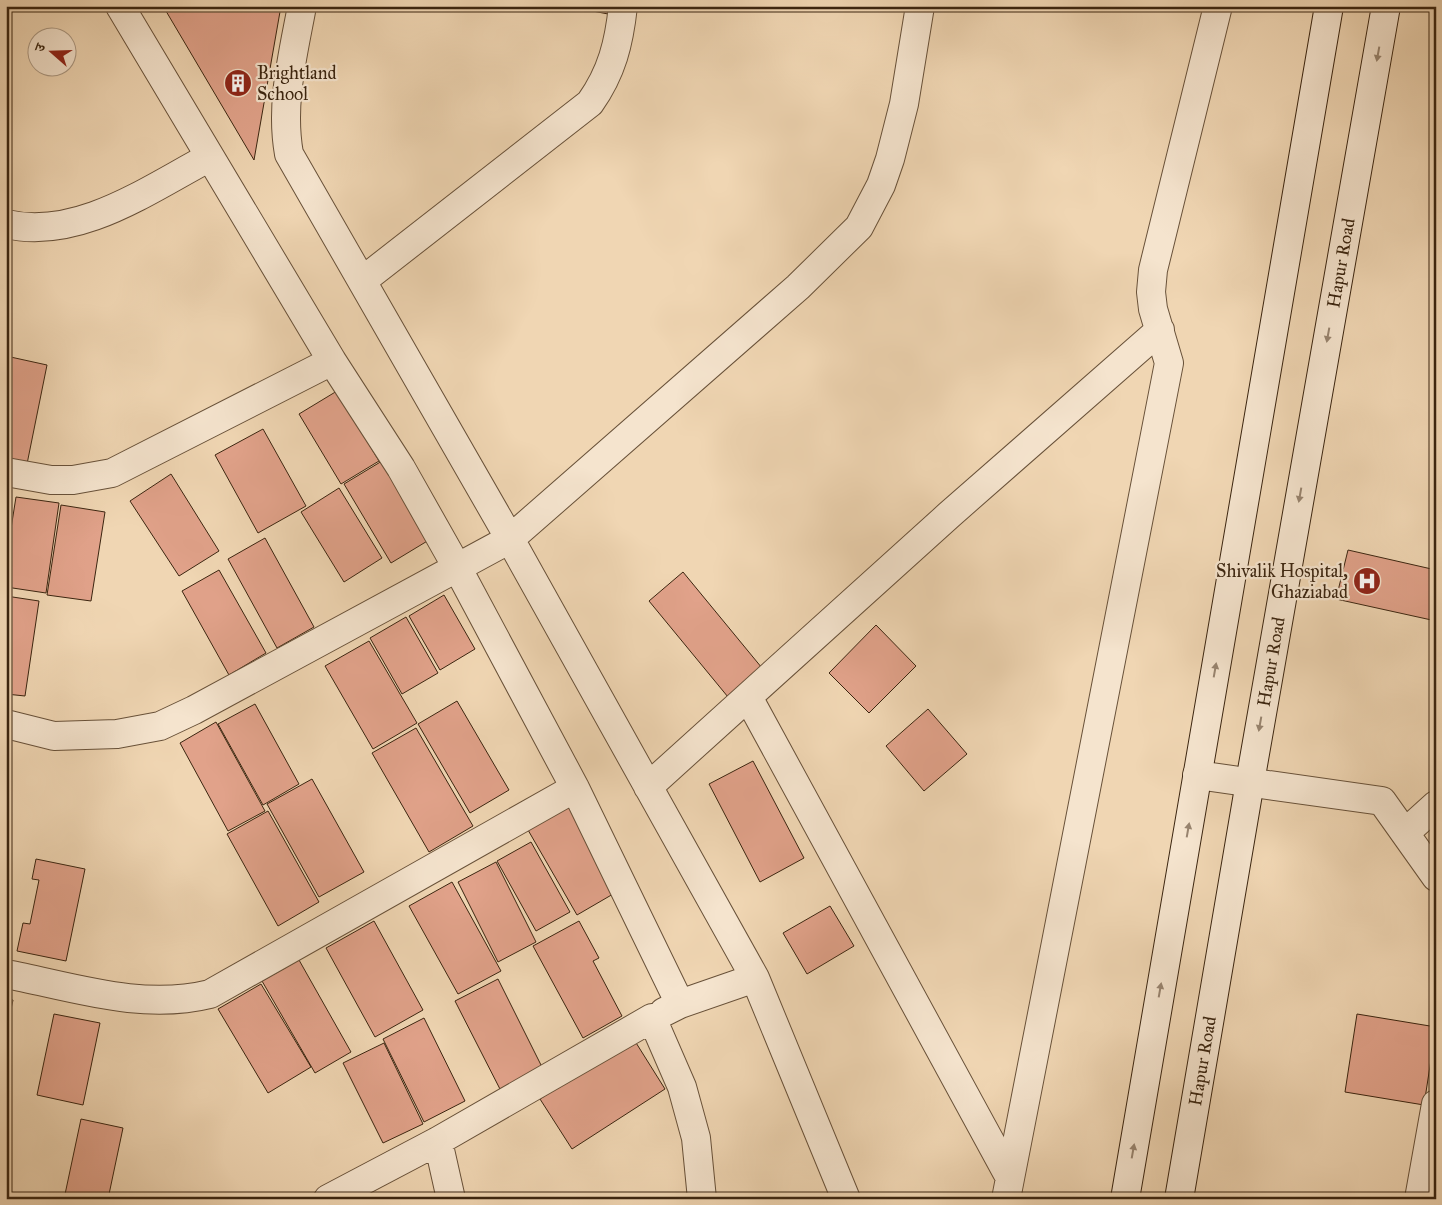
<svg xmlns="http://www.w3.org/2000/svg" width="1442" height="1205" viewBox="0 0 1442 1205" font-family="'IM FELL Great Primer','Noto Serif Devanagari',serif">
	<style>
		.building { fill: #e1a28a; stroke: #3b2510 }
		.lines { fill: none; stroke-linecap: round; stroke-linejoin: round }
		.minor-casing { stroke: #685139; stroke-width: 30 }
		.secondary-casing { stroke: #3b2510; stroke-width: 30 }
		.minor { stroke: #f5e4ce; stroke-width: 28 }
		.secondary { stroke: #f5e4ce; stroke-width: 28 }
		.oneway { fill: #98846f }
		.labels { text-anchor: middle; stroke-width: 4.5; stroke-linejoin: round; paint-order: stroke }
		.poi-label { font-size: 18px; fill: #3b2510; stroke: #f5e4ce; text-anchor: start }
		.street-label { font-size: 18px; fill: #3b2510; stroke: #f5e4ce }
	</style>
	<rect width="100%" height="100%" fill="#f0d6b3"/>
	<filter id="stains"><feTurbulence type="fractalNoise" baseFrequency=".004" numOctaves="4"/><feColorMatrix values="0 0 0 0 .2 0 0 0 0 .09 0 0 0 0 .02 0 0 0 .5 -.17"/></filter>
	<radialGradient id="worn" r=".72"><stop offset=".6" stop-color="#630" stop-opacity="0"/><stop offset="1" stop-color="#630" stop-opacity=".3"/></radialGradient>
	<path class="building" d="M163,6h118l-27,154z
		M567,6h43l-2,8z
		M6,356l41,9 -20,99 -21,-4z
		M337,391l42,70 -38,23 -42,-70z
		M263,429l43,77 -48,27 -43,-78z
		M382,461l47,79 -38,23 -47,-79z
		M171,474l48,77 -40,25 -49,-75z
		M339,488l43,70 -38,24 -43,-70z
		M16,497l43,6 -13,90 -40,-6v-27z
		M61,505l44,7 -14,89 -44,-6z
		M265,538l49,89 -37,21 -49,-89z
		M1348,550l88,20v51l-100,-22z
		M219,570l47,83 -37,22 -47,-84z
		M683,572l79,96 -34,29 -79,-96z
		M444,595l31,54 -35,21 -31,-54z
		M6,596l33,5 -14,95 -19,-2z
		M406,617l32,56 -36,21 -32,-56z
		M876,625l40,41 -47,47 -40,-40z
		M369,641l48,82 -44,26 -48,-83z
		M457,701l52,89 -39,23 -52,-89z
		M255,704l44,80 -36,21 -45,-81z
		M928,709l39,45 -43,37 -38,-45z
		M216,722l49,89 -37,20 -48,-88z
		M416,728l57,98 -44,26 -57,-99z
		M753,761l51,97 -44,24 -51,-98z
		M312,779l52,93 -45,25 -52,-93z
		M571,805l49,85 -43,25 -49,-85z
		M268,811l51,91 -41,24 -51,-92z
		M531,842l39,70 -34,19 -39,-70z
		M36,859l49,10 -19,92 -49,-10 6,-28 7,1 9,-44 -7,-1z
		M496,862l40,80 -38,20 -40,-80z
		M452,882l49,89 -43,23 -49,-88z
		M830,906l24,40 -47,28 -24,-41z
		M374,921l49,89 -48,27 -49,-89z
		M579,921l20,37 -6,3 29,55 -39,22 -50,-92z
		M299,960l52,92 -36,21 -53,-92z
		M498,979l46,92 -42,22 -47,-92z
		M261,984l50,83 -43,26 -50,-84z
		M6,998l7,2 -7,32z
		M54,1014l46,9 -17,82 -46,-10z
		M1357,1014l79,13 -12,78 -79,-13z
		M424,1018l41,83 -41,21 -41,-83z
		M633,1038l32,51 -93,60 -32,-50z
		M384,1043l39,81 -40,19 -40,-80z
		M81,1119l42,9 -15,71h-44z"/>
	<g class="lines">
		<g class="minor-casing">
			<path id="minor" d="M120,6l212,355 69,107 57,101 117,219 105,216
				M302,6c-9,49 -22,98 -13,148l221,385 245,439
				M6,224c72,17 143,-35 204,-67
				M362,281l228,-178c22,-31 29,-60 33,-97
				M6,472l45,8h22l39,-7 220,-112
				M748,697l261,479
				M6,724l48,12 63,-2 43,-8 34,-16 316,-171 288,-252 61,-60 22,-42 9,-26 14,-55 16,-98
				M1197,775l185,26 54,76
				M648,787l301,-272 211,-185
				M1405,833l31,-28
				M6,974c67,13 136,37 204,20l365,-206
				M664,1012l16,-8 75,-26 91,221
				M438,1141l13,58
				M328,1199l110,-58 214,-123 30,69 14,51 6,61
				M1006,1199l163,-836 -16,-54 -2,-17 2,-22 65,-264
				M1419,1199l17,-95"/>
		</g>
		<g class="secondary-casing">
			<g id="secondary">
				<path d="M1125,1199l204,-1193"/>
				<path id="s1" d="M1179,1199l71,-417 136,-776"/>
			</g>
		</g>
		<use href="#minor" class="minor"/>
		<use href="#secondary" class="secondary"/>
	</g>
	<defs><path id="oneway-solid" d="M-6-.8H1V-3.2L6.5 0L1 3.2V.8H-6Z" transform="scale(1.25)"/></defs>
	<g class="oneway">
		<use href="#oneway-solid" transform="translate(1378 54) rotate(100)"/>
		<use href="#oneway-solid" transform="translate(1328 335) rotate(100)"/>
		<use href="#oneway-solid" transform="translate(1300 495) rotate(100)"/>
		<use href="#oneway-solid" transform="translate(1215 670) rotate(-80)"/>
		<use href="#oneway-solid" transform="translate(1260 724) rotate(100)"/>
		<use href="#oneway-solid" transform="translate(1188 830) rotate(-80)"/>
		<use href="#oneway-solid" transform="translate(1160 990) rotate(-80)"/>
		<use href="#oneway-solid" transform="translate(1133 1151) rotate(-80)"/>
	</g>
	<defs>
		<g id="building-disc" transform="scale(1.4375)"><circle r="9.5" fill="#8f2418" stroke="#f5e4ce"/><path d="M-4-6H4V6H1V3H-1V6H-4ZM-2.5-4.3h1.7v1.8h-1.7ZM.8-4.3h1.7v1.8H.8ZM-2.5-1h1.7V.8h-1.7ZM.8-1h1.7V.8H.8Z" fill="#fff"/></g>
		<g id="hospital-disc" transform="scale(1.4375)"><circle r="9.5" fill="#8f2418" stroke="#f5e4ce"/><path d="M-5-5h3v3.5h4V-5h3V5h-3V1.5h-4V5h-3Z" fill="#fff"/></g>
	</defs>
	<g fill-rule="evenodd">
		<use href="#building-disc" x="238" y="83"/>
		<use href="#hospital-disc" x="1367" y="581"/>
	</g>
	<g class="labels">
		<g class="poi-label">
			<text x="257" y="79">Brightland<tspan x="257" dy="21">School</tspan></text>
			<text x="1348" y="577" text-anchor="end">Shivalik Hospital,<tspan x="1348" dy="21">Ghaziabad</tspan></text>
		</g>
		<g class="street-label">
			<text dy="6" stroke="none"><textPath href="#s1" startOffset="950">Hapur Road</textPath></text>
			<text dy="6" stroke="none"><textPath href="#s1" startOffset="545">Hapur Road</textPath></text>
			<text dy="6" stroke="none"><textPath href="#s1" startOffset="140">Hapur Road</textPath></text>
		</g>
	</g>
	<rect width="1442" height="1205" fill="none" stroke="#f0d6b3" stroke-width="25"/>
	<rect x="8" y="8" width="1427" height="1190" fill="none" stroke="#3b2510" stroke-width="2.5"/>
	<rect x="12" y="12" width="1417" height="1180" fill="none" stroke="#3b2510"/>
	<g transform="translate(52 52) rotate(290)"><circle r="24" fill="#f5e4ce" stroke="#ab9882"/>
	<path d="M0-4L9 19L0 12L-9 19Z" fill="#8f2418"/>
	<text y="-8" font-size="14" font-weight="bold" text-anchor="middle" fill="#3b2510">उ</text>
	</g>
	<rect width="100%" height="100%" filter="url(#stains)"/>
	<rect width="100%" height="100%" fill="url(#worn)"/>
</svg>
